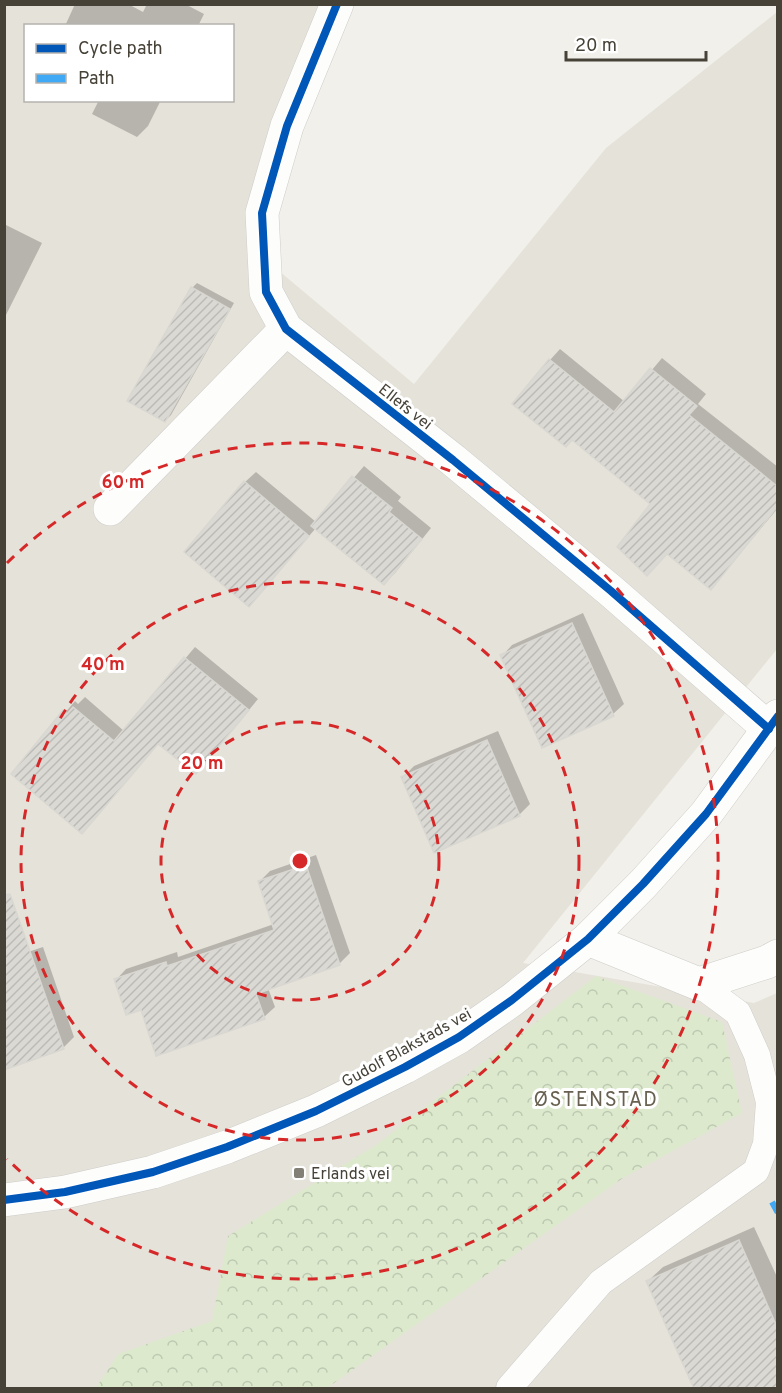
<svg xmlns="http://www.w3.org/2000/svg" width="782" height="1393" viewBox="0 0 782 1393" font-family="Overpass,sans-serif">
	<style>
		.residential { fill: #e5e2d9; fill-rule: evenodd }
		.forest { fill: url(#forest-crowns) }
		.shadow { fill: #0003 }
		.building { fill: url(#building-hatch); stroke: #d9d7d1; stroke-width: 1.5 }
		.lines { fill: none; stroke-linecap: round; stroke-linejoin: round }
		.service-casing { stroke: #cfcdc9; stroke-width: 27 }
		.minor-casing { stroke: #cfcdc9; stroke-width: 34 }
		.tertiary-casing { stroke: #cfcdc9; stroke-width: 34 }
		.service { stroke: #fdfdfc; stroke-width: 26 }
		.minor { stroke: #fdfdfc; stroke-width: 33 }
		.tertiary { stroke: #fdfdfc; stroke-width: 33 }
		.quiet { stroke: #3fa9f5; stroke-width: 6; stroke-dasharray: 12 6; stroke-linecap: butt }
		.cycleway-casing { stroke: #fff; stroke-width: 11 }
		.cycleway { stroke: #0057b8; stroke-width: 8 }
		.ring { fill: none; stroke: #d62828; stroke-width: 3; stroke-dasharray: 10 8 }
		.poi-dot { fill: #827f77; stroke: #fff; stroke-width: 2 }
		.labels { text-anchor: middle; stroke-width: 6; stroke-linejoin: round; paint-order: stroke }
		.street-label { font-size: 16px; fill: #464238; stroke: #fff }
		.poi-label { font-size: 16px; fill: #464238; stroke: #fff; text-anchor: start }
		.quarter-label { font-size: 20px; letter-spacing: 1.5px; fill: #686050; stroke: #fff }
		.centre { fill: #d62828; stroke: #fff; stroke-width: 3 }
		.ring-label { font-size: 18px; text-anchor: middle; font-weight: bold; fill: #d62828; stroke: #fff; stroke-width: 6; stroke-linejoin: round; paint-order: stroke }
	</style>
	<defs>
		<pattern id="forest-crowns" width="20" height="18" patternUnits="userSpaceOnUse" patternTransform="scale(1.5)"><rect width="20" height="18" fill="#dce9cd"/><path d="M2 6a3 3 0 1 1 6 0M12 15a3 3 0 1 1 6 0" fill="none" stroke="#bec9b1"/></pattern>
		<pattern id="building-hatch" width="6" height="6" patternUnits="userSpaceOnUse" patternTransform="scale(1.5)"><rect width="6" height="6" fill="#dad9d4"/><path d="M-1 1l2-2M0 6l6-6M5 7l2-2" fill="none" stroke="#bcbbb7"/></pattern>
	</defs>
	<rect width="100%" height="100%" fill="#f1f0eb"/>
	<path class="residential" d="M5,5h331l-88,240 166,139 192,-236 171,-136v637l-254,314 231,40 23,-10v395h-772zM26,26h206v74h-206z"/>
	<path class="forest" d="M596,976l126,46 20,91 -119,65 -296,210h-231l22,-34 94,-33 16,-85 148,-91z"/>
	<path class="shadow" d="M75,4h53l15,8 4,-8h38l19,10 -6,12h-133z
		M99,100h62l-13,26 -11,11 -45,-23z
		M4,224l38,19 -38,76z
		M197,283l37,20 -63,112 -6,6 27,-133z
		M560,349l65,53 37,-44 44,36 -8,10 80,63v41l-67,80 -44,-35 -15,-50 -102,-143z
		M364,466l37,31 -3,4 33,27 -36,45 -11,10 -68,-55 -67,77 -4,-123 11,-10 60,50z
		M583,613l41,91 -11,10 -70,32 -41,-90 10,-11z
		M195,647l63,52 -52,63 -47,-20 -77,90 -69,-58 62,-73 3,3 7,-7 39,34z
		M498,731l32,73 -11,11 -116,-38 11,-11z
		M316,855l34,98 -11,11 -71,24 7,19 -11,10 -122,-8 -26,-29 10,-11 51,-17 1,5 96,-33 -15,-42 11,-11z
		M43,947l31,90 -11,11 -59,-88z
		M754,1227l24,52v109h-83l-47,-107 15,-14z"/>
	<path class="building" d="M191,287l39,22 -65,113 -38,-21z
		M549,359l65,53 36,-44 47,38 -8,9 88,71v21l-66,83 -44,-36 -20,22 -30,-29 33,-43 -78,-64 -6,7 -54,-43z
		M352,476l40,32 -3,4 33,27 -38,46 -73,-59z
		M244,481l65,55 -60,71 -65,-55z
		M572,623l42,93 -72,32 -42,-93z
		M184,657l65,53 -53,64 -38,-30 -76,90 -71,-60 52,-64 4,4 6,-7 41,34z
		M487,740l33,76 -86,37 -33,-76z
		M306,865l34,100 -84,29 9,25 -109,37 -15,-46 -15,5 -12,-36 52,-17 1,4 107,-36 -16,-49z
		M10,894l54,155 -60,21v-175z
		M739,1240l38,87v62h-83l-48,-108z"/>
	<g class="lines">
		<g class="service-casing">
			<path id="service" d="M509,1388l92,-106 155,-111 10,-27 3,-42 -12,-47 -19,-42 -39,-29"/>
		</g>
		<g class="minor-casing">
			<path id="minor" d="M337,4l-50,122 -25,87 4,79 20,37 167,131 158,131 158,138
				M110,509l176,-180
				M588,939l111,45 68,-22 11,-6"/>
		</g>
		<g class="tertiary-casing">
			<path id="tertiary" d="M4,1200l61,-8 88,-20 74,-25 89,-36 89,-44 54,-30 53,-37 76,-61 55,-55 63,-70 72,-98"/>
		</g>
		<use href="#service" class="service"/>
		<use href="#minor" class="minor"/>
		<use href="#tertiary" class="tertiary"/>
		<path class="quiet" d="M772,1202l6,11"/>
		<g class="cycleway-casing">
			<path id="cycleway" d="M337,4l-50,122 -25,87 4,79 20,37 167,131 158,131 158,138
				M4,1200l61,-8 88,-20 74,-25 89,-36 89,-44 54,-30 53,-37 76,-61 55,-55 63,-70 72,-98"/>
		</g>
		<use href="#cycleway" class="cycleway"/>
	</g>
	<g class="ring">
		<circle cx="300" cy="861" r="139"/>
		<circle cx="300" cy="861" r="279"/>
		<path d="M7 563A418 418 0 1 1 7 1159"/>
	</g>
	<rect class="poi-dot" x="293" y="1167" width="12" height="12" rx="3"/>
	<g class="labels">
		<g class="street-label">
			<text transform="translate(406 406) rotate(38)" y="6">Ellefs vei</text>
			<text transform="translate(406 1047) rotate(-29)" y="6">Gudolf Blakstads vei</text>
		</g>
		<g class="poi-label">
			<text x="311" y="1179">Erlands vei</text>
		</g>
		<g class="quarter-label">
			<text x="596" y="1106">ØSTENSTAD</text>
		</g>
	</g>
	<circle cx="300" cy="861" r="9" class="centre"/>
	<g class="ring-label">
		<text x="123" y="488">60 m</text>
		<text x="103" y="670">40 m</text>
		<text x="202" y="769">20 m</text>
	</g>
	<rect width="782" height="1393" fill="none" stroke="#464238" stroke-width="12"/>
	<rect x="24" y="24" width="210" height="78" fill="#ffffff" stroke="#b5b3af" stroke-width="1.5"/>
	<rect x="36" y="44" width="30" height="9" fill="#0057b8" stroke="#b5b3af" stroke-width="1.5"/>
	<text x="78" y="54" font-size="18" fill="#464238">Cycle path</text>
	<rect x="36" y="74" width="30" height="9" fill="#3fa9f5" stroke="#b5b3af" stroke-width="1.5"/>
	<text x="78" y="84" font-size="18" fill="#464238">Path</text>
	<path d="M566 51v9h140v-9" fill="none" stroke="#464238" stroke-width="3"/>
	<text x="575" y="51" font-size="18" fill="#464238" stroke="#ffffff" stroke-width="4.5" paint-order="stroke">20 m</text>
</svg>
